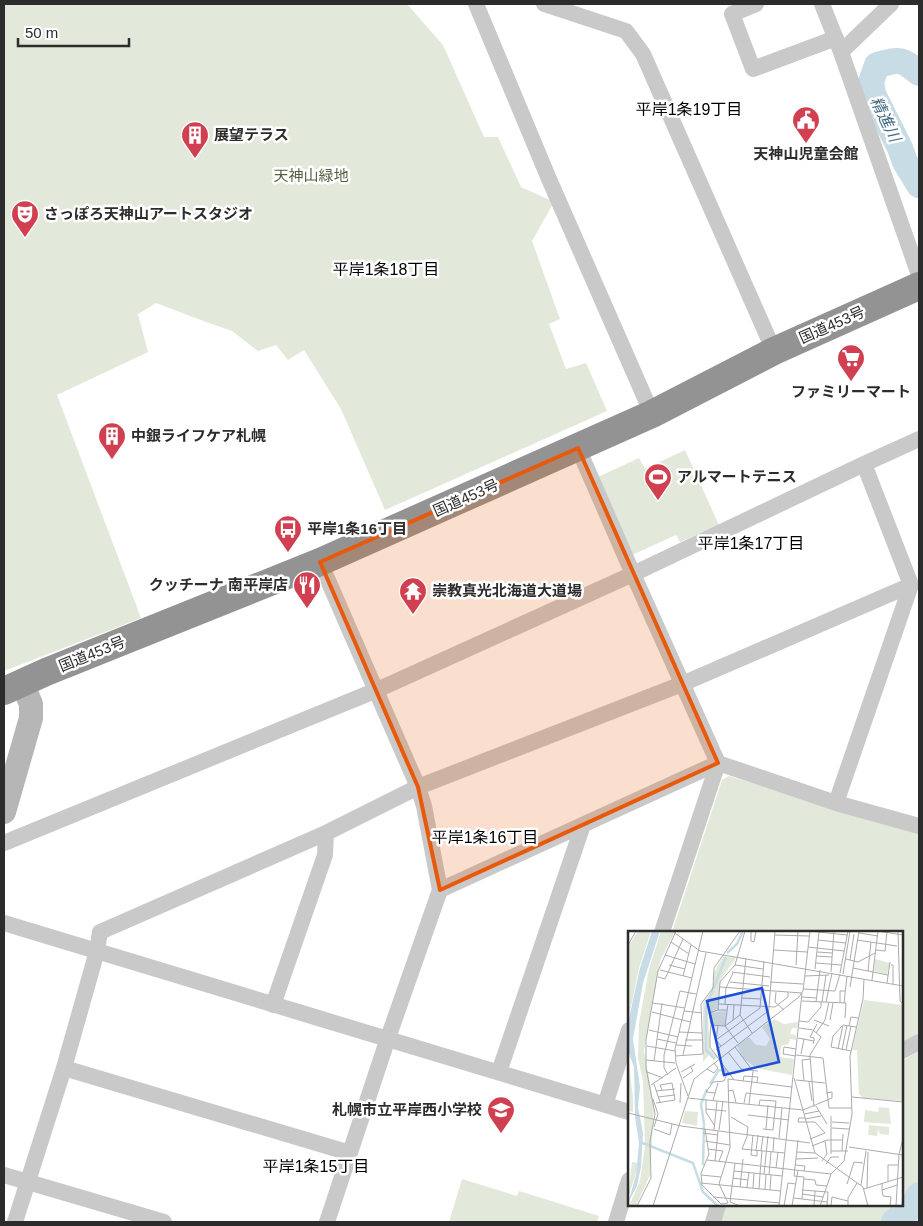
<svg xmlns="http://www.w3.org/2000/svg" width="923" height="1226" viewBox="0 0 923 1226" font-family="Helvetica,'Noto Sans JP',sans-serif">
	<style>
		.green { fill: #e2e8da }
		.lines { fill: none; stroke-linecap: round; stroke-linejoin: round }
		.river { stroke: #c8dce6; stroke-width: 26 }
		.street { stroke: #c9c9c9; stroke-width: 16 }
		.secondary { stroke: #b6b6b6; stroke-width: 24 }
		.highway { stroke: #939393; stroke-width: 28 }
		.marked { fill: #e8590c; fill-opacity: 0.2; stroke: #e8590c; stroke-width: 4; stroke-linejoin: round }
		.labels { text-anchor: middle; stroke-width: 5; stroke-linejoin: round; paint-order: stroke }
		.poi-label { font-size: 15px; font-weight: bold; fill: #2c2c2c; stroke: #fff; text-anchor: start }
		.park-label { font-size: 15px; fill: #50623f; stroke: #fff }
		.street-label { font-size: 15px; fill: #2c2c2c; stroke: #fff }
		.neighbourhood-label { font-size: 16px; fill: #000; stroke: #fff }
		.water-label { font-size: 16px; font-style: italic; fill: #446d84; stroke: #fff }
		.inset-river { fill: none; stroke: #c8dce6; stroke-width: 2.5 }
		.inset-road { fill: none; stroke: #ababab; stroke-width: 1 }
		.view { fill: #1d4ed8; fill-opacity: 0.15; stroke: #1d4ed8; stroke-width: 2.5 }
		.inset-edge { fill: none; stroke: #2c2c2c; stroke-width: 2.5 }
	</style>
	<rect width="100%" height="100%" fill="#fff"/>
	<path class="green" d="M4,4h403l36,41 41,92h14l23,50 33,15 -22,39 28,78 -11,5 17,45 20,-6 21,48 -222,99 -44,-101 -37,-59 -16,10 -12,-15 -18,6 -26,-20 -26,-9 -50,-19 -18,11 10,38 -91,43 84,223 -137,53z
		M685,450l34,75 -39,17 -4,-7 -44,20 -34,-78 41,-19 6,11z
		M729,776l190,57v203l-17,7v-111h-230l50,-152z
		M919,1051v171h-198l4,-17h177v-144z
		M462,1179l55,17 2,-5 80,25 -2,6h-148z"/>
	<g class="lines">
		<path class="river" d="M919,73c-18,-15 -19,-14 -42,-8l-6,17 2,12 27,54 5,14 14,23
			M894,1222l19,-17 6,-10"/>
		<path class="street" d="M476,4l73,175 103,235
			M544,4l82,27 17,23 131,297
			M756,4l-24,10 21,55 83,-31
			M822,4l19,48 78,223
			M841,52l50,-48
			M578,448l55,126 85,189 -56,169
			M320,562l98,225 6,19 16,84 -52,148 -61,184
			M836,803l75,-218 -47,-121
			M4,843l373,-153 256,-116 231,-110 55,-25
			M440,890l278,-127 118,40 83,23
			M4,923c208,63 417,126 625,189
			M273,1005l52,-150 1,-22
			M902,1051l17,-9
			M64,1068l286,85
			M499,1072l84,-247
			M605,1105l24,-75
			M4,1175l160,47
			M15,1222l49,-154 33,-117 3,-19 226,-99 92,-46 264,-103 229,-99
			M616,1222l13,-42
			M713,1222l5,-17"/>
		<path class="secondary" d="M4,812l27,-94v-14l-9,-21"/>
		<path class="highway" d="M4,691l42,-19 274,-110 332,-148 122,-63 145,-65"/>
	</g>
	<path class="marked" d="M578,448l140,315 -278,127 -22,-103 -98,-225z"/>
	<defs>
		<g id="civic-pin" transform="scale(1.4375)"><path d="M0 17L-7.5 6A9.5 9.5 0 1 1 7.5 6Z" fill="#d04050" stroke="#fff"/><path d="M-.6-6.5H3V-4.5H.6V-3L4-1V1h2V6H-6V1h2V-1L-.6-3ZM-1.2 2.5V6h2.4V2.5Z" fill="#fff"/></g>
		<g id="building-pin" transform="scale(1.4375)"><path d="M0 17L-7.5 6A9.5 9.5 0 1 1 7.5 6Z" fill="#d04050" stroke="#fff"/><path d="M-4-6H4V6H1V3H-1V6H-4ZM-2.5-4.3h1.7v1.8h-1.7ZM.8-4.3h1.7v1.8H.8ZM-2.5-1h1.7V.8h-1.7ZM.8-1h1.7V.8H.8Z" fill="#fff"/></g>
		<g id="theatre-pin" transform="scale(1.4375)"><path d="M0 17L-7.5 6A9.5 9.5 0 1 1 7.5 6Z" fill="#d04050" stroke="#fff"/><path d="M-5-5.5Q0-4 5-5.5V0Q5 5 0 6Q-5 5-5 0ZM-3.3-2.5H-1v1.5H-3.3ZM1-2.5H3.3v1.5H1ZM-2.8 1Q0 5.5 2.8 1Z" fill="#fff"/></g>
		<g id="supermarket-pin" transform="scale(1.4375)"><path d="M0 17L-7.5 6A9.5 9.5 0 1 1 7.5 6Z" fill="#d04050" stroke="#fff"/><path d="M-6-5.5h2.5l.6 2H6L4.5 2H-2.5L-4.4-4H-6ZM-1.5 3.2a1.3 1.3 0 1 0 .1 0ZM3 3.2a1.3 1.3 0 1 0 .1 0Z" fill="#fff"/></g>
		<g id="stadium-pin" transform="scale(1.4375)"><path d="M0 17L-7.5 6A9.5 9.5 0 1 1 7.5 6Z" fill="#d04050" stroke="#fff"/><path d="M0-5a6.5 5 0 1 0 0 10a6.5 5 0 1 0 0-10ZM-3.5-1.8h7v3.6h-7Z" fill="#fff"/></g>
		<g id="bus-pin" transform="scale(1.4375)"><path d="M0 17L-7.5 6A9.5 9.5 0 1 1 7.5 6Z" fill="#d04050" stroke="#fff"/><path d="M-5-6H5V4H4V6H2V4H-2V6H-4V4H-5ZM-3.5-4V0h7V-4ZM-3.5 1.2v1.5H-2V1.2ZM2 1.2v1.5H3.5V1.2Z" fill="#fff"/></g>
		<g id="restaurant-pin" transform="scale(1.4375)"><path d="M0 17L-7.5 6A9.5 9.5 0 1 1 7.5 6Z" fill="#d04050" stroke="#fff"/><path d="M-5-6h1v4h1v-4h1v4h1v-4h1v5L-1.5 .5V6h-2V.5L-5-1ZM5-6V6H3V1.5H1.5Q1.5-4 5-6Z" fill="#fff"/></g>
		<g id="temple-pin" transform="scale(1.4375)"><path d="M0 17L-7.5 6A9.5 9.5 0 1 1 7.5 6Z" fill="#d04050" stroke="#fff"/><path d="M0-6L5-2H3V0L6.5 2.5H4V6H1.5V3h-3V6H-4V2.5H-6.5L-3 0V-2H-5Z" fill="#fff"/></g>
		<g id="school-pin" transform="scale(1.4375)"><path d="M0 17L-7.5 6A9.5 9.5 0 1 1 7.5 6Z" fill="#d04050" stroke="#fff"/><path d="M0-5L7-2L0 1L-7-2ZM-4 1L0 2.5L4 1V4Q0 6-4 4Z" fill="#fff"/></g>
	</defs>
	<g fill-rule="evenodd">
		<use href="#civic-pin" x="806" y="120"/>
		<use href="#building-pin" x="195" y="135"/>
		<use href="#theatre-pin" x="25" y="214"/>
		<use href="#supermarket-pin" x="851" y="358"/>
		<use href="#building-pin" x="112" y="436"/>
		<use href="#stadium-pin" x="658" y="477"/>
		<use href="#bus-pin" x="288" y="529"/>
		<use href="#restaurant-pin" x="307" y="585"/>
		<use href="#temple-pin" x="413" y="591"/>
		<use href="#school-pin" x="501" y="1110"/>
	</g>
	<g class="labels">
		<g class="poi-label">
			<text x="214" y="140">展望テラス</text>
			<text x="806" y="159" text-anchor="middle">天神山児童会館</text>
			<text x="44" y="219">さっぽろ天神山アートスタジオ</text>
			<text x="851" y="397" text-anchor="middle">ファミリーマート</text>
			<text x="131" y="441">中銀ライフケア札幌</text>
			<text x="677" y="482">アルマートテニス</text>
			<text x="307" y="534">平岸1条16丁目</text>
			<text x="288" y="590" text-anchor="end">クッチーナ 南平岸店</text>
			<text x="432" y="596">崇教真光北海道大道場</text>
			<text x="482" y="1115" text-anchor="end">札幌市立平岸西小学校</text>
		</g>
		<g class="park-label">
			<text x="311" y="181">天神山緑地</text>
		</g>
		<g class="street-label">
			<text transform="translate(832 325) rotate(-24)" y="5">国道453号</text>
			<text transform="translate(466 498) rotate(-24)" y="5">国道453号</text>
			<text transform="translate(92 654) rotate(-22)" y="5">国道453号</text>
		</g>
		<g class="neighbourhood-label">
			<text x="689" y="115">平岸1条19丁目</text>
			<text x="386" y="275">平岸1条18丁目</text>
			<text x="751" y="549">平岸1条17丁目</text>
			<text x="485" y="843">平岸1条16丁目</text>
			<text x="316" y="1172">平岸1条15丁目</text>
		</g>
		<g class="water-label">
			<text transform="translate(886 119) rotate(64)" y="6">精進川</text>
		</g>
	</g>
	<g transform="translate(628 931)">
		<rect width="275" height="275" fill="#fff"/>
		<path d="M10,0h13l-12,37 -11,54v-75zM33,0h14l-15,30 -16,90 10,54 -4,70 -14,31h-7l11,-25 5,-36 -2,-64 -5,-23 1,-35 10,-54zM95,25l13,2 -15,21 -4,30 -9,4 2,36 9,8 -5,3 -5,-5 -6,7v-59l11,-15v-15zM247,28l15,4 -3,11 -13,-3zM236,69l39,5v96l-40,-3 -4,-4 -2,-44h-5zM98,80l-1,14h-14l-2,-12zM146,88l10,5 14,-2 -1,6h-5l-2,6 6,1v5l-6,-1 -1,5 -8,2 -1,11 14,2 -2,16 -36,-7 -13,-10 -6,-12 12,-9 7,8 10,1 4,-7 -8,-12zM0,124l5,44v13l-5,-1zM251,176l10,1 2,16 -27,-2 1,-12 13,2zM57,180l13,1 -1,14 -15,-3zM241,194l20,2v8l-9,-1 -2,-5 -1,7 -9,-1zM4,231l6,1 -1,7 -9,28z" fill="#e2e8da"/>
		<path d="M24,0h8l-17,52 -10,56 7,48 -2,20 5,26 -2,34 -4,19 -9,17 8,-28 3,-32 -4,-26 -1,-50 -6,-16v-28l12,-55z" fill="#c8dce6"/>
		<path class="inset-river" d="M99,22l10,-9 6,-13M87,128l-9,-9v-43l20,-50M82,153l9,-14 6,1v-3M12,211l53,21 10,29 15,14M75,234l1,-41 -3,-20 6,-15"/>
		<path class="inset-road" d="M44,0l28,20 203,35M123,0v10l3,1 2,-11M181,0l38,4M249,0l26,4M270,0l2,70 3,3M231,2l19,3M147,4l34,1M190,9l28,3M229,9l40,6M43,11l18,12M0,14l8,-14M180,16l36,4M145,19l34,2M248,19l9,1 2,-20M189,21l15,1M37,24l30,9M188,25l16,1M118,27l-6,57 12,18M218,28l12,3 17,-9M222,29l4,-26M188,32l25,2M41,34l16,4M107,34l28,4M168,34l2,-34M263,34h2v19M225,37l35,7M187,38l4,-37M32,39l32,8M240,40l3,-29M104,41l38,5M203,41l3,-41M212,42l8,-42M215,43l7,-43M55,45l8,-31M177,45l24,-1M30,46l7,2 18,-40M244,49l6,-49M102,51l39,4M142,51l33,2M259,52l3,-21M92,56l82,6 -23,213M222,56l9,-56M176,58l31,2 5,-17M148,61l-1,10 9,8M174,66l15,1M114,67l19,1M174,70l44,2 -1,15M188,71l4,-32M194,71l4,-27M198,71l6,-29M25,72l32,5M212,72v-12h5M216,72l3,-27M91,73l56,3 13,-10v-5M97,73l1,-16 7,-15M100,73l-3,22 13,17M99,79h-9l2,-28 15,-17 10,-34M56,80l18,2M24,81l38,10M105,89l1,-15M140,89l7,-89M186,89l15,6M202,89l3,-17M171,90l9,1 13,-15v-5M83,94l-2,-12 9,-3M90,95l-2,14 5,6M214,95l-9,10 -2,11 20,4M221,95l2,-9 7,1M171,97l14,2 8,7 -11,18 4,52M21,99l29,7M51,101l23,1M188,102l9,-13 4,-18M170,107l16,3 -1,3M29,108l19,4M57,109h18M88,109l44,-32 4,-47M186,110v-3l-4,-1 7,-13M48,114l16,1M19,115l28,5M107,116l17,23M210,118l5,-24 13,2M88,119l51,-38M214,119l5,-25M218,119l5,-24M100,121l13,17 17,2M173,123l3,-15M55,124l23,-102M168,124l27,3 6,50h23M47,125l28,-2 -2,-50 12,-16 1,-20 26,-37M168,125l-13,-2 1,-7 12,2M18,129l29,3M26,130l8,-58M79,138l7,4 4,-5 -4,-5M19,141l16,6M53,141l14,-8M40,144l-4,-7v-13l16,-64 16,3M55,147l10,-7 -3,-5M166,147l21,75 48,34 5,19M106,149l-24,-33v-11l1,-11 14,1 15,-11M168,149l29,3M115,150l1,-5 14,1 -1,5M176,150l-2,-21 8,-1M181,151l3,19M26,153l6,18M23,154l25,-17M28,160l19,-2M100,160l5,-1 3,13M87,162l-9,-1 7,-10 11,-1 4,-10M60,165l-12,-33 -1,-14 28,-118M30,166l17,-2M224,166l51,5M60,167l115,12 29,-12v-6l-6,1M25,168l5,15 -4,13M78,168v13l8,13M85,169l5,-17M28,172l19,-3 -3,-17 -12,2 2,5M52,172l1,-20M116,172l2,-10 45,5M121,173l4,-33M131,174l1,-5 16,1 -3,29 -10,-1M188,175l11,18M78,178l20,2M0,182l53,13 129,17M176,183l15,-3M120,184l41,5M203,185v38M103,186l17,10 -1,7M177,187h-6l-1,4h17l10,11 -15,6M177,188l16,-3M204,191l17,1M204,197l17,1M26,198l16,6 2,-11M77,198l4,25 -8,19 1,12 19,19 7,-1 -9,-19 11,-36 -2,-69 64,8M138,198l2,-24M86,199l3,-29M91,199l4,-29M75,202l15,2M120,203l-6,15 43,4M125,204l-2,20 6,1v-6M151,207l3,-30M170,209l-4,36 10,1 -2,22M77,210l25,4M184,215l15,-6h15M221,216l54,8M80,218l15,2 -4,10M128,219l2,-15M133,220l2,-15M203,220h17M214,220l1,-17M145,221l1,-15M169,221l18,1M168,228l22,-1M79,229l124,14 13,-13 8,-47 -2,-58 13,-57 1,-20M87,230l3,-30M194,230l5,-7 -2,-13M107,232l-5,39 10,4M198,233l5,-7h8M167,234l10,1 -1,5M148,237l2,-16M106,240l48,5M132,243l2,-23M136,243l4,-38M73,244l20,2M141,244l2,-23M105,247l15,2M176,248l11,1 1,5 11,1M260,250v-16h10M73,252l80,8M254,252v7l15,-5M219,253l7,-22 9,1M233,254l5,-34M112,256l3,-28M119,256l2,-15M125,257l1,-15M239,257l1,-36M131,258l1,-15M137,258l1,-15M236,258l39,-12M142,259l1,-15M174,259l26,2 -1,14M254,259l1,6 8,1 -1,9M174,263l21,3M85,266l67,6M166,267l33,4M9,275l14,-28 -1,-37 5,-27 -9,-46v-28l12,-69 18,-40M25,275l41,-127 105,-82 4,-6 7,-60M156,275l4,-23 8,1M164,275l6,-36M186,275l1,-15M192,275l11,-32M203,275l1,-9 16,4M220,275v-8l9,-15M268,275l3,-52 4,-15M274,275l1,-17"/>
		<path class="view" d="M134,57l17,74 -55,13 -17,-74z"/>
		<rect width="275" height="275" class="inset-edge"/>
	</g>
	<rect width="923" height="1226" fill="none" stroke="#2c2c2c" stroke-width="10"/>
	<path d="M18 38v8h111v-8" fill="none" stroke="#2c2c2c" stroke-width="2.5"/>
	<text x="25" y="38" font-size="15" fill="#2c2c2c" stroke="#ffffff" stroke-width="4" paint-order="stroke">50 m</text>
</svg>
